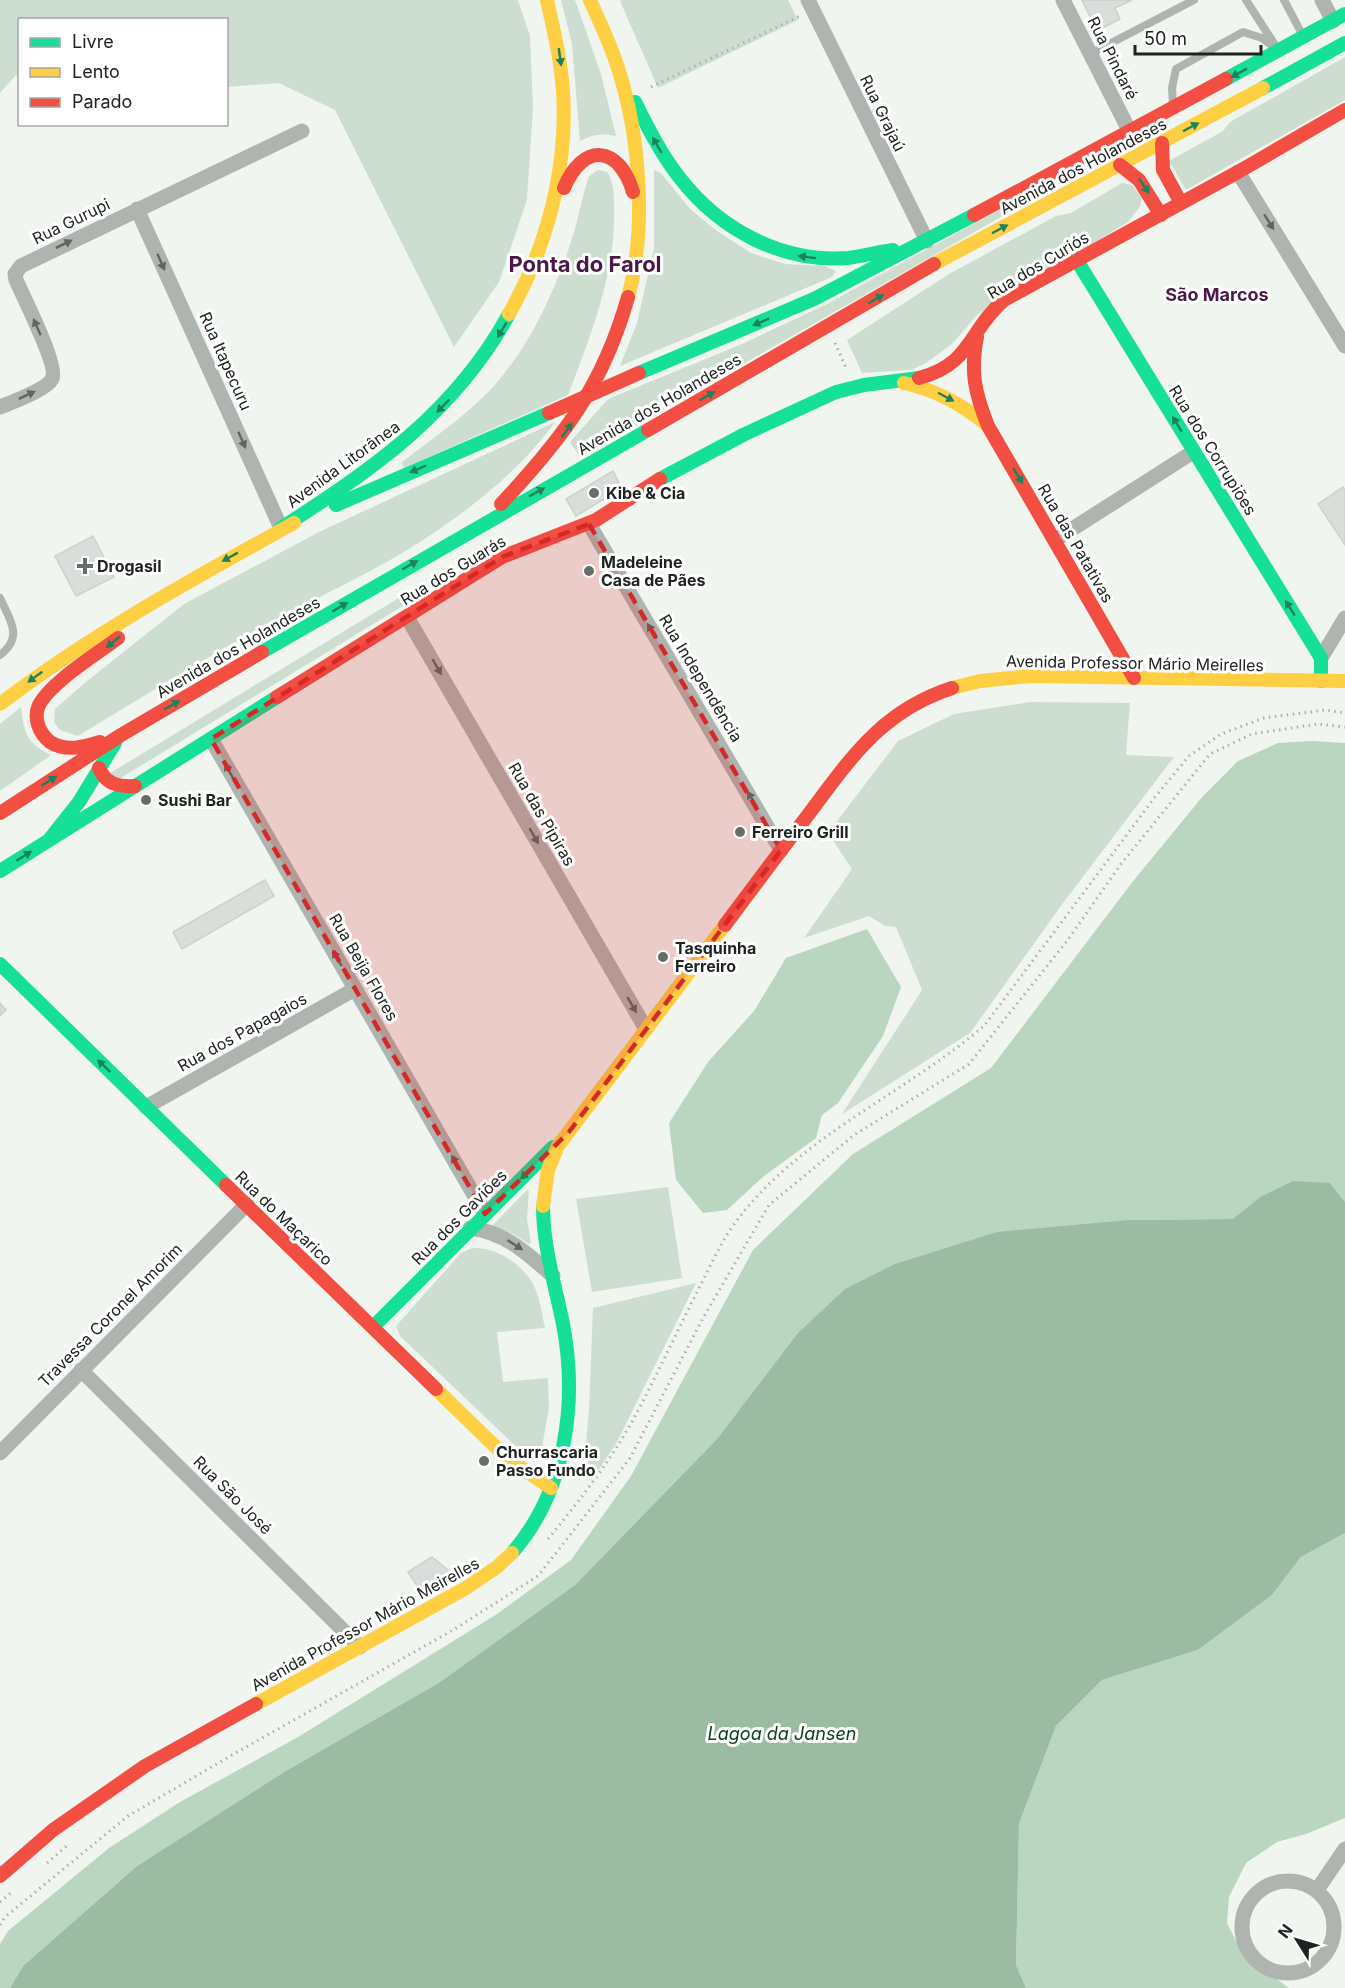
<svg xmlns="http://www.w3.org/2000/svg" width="1345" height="1988" viewBox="0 0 1345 1988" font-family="Inter,sans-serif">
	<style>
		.green { fill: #cdded0 }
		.forest { fill: #bad6c0 }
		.water { fill: #9bbca2 }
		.building { fill: #d9deda; stroke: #cdd1cd; stroke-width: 1.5 }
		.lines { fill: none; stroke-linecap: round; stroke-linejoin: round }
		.path { stroke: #abb0ac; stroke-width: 3; stroke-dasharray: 1.5 4.5; stroke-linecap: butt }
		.lane { stroke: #aeb4af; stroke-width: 8 }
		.street { stroke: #aeb4af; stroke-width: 15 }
		.fast { stroke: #16e098; stroke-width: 14 }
		.slow { stroke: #ffcf43; stroke-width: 14 }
		.jam { stroke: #f24e42; stroke-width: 14 }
		.jam-bridge { stroke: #f24e42; stroke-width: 14 }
		.oneway { fill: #1b825c }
		.oneway2 { fill: #606560 }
		.marked { fill: #d62828; fill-opacity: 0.2; stroke: #d62828; stroke-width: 4.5; stroke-dasharray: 12 8; stroke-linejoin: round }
		.poi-dot { fill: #696d69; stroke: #fff; stroke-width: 2 }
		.labels { text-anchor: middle; stroke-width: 6; stroke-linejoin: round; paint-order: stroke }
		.street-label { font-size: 16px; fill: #202420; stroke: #fff }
		.poi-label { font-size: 16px; font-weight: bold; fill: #202420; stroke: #fff; text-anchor: start }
		.neighbourhood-label { font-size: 18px; font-weight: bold; fill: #4a1746; stroke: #fff }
		.water-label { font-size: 18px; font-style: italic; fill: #0b411e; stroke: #fff }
		.district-label { font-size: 22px; font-weight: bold; fill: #4a1746; stroke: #fff }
	</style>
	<rect width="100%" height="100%" fill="#f0f5f0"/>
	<path class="green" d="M0,0h518l12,36 3,71 -6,93 -28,82 -45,65 -119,-237 -56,-27 -52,4 -1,-67h-206l-1,55 -4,1 -15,17z
		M561,0h14l3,8 23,66 15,62c-13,-3 -23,-2 -36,5l-8,-97z
		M622,0h166l10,20 -140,68 -38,-87z
		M1345,57v43l-159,90 -17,-29 54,-30 7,-9z
		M598,170l9,2c7,10 7,23 7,36 2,65 -23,127 -46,187l-164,73 -3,-5c33,-26 71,-51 98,-83 36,-43 60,-98 76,-151 5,-18 8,-36 14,-53z
		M654,170l7,3 29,36 27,22 34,22 34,11 40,2 11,5 -4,6 -212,89 17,-43 17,-75z
		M1122,183l10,2 10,13 -2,9 -12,15 -150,92 -26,30 -26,19 -15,7 -49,3 -15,-33 102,-66 107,-58 15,-3z
		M1017,200l3,6 -440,251 -10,-15 38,-43 134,-55 85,-40z
		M555,422c-43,60 -114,110 -179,146 -33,18 -68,34 -101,52 -67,36 -132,77 -197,116l-18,-6 -6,-8 1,-13 32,-28 97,-77 135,-72z
		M412,590l4,8 -297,181 -12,-4z
		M1030,702l100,1 -4,52 48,2 -111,146 -93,130 -128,81 80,-124 -26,-63 -11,-1 -16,-10 -65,22 48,-69 -24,-36 70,-92 56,-27z
		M21,707c3,27 6,36 30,48l-51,36v-67z
		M668,1187l14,91 -90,14 -16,-93z
		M527,1190l2,1 -2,28 4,24 -2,1 -16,-10 -21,-8z
		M472,1248c25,-1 51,16 62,38 6,12 8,29 11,42l-48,4 6,50 45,-4 1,30 -8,45 -8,3 -8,-1 -125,-119 -4,-10 65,-73z
		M696,1283l-79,159 -25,38 -9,-3 6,-67 4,-102z"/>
	<path class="forest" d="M1312,741l33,2v459l-15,-19 -70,14 -26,22 -105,1 -332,114 -80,105 -142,146 -135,97 -156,90 -147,94 -114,100 -13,22h-10v-44l8,-13 101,-83 71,-46 118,-65 199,-123 74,-54 60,-84 122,-226 100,-96 138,-86 143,-188 69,-84 35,-35 40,-18z
		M867,929l34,58 -18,49 -45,67 -16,12 -6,23 -52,38 -37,34 -24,3 -27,-33 -7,-57 39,-61 46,-51 32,-53z
		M1345,1533v285l-39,16 -29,8 -31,21 -17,34 -2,26 16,32 46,33h-263l-10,-23 3,-141 37,-98 46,-46 96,-30 74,-55 29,-38z"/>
	<path class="water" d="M1293,1181l37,2 15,19v331l-44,24 -29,38 -74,55 -96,30 -46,46 -37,98 -3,141 10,23h-1016l13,-22 114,-100 147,-94 156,-90 135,-97 142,-146 80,-105 48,-45 50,-25 102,-32 132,-12 104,-1 27,-22z"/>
	<path class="building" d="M1082,0h50l-17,8 5,11 -23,12z
		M613,471l9,17 -46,28 -10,-17z
		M1343,487l2,3v55l-27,-41z
		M93,536l21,41 -38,19 -21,-40z
		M265,880l9,16 -92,53 -9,-17z
		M0,1003l6,7 -6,6z
		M432,1557l22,18 -31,20 -15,-23z"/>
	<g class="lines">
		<path class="path" d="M651,87l149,-71
			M835,343l12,27
			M548,1539c31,-38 61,-76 85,-119 22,-41 42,-84 63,-126 11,-21 21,-44 34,-64 63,-91 172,-134 254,-204l171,-229 34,-41 32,-22 43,-16 61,-8 20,3
			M47,1863l22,-19
			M0,1902l12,-10
			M0,1925l5,-8 123,-101 104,-61 221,-125 85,-54 92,-118 73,-140 66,-113 85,-70 115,-71 98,-123 54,-77 89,-110 42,-20 66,-10 27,3"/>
		<path class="lane" d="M1246,0l29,45
			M1284,0l19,36
			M1090,54l104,-54
			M1173,105l-1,-17 4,-19 67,-37 19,6 13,10
			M0,598c10,22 24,39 0,57"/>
		<path class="street" d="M808,0l119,241
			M1063,0l67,132
			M1322,0l11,21
			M1238,172l107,174
			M137,209l144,319
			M0,407c12,-5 46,-17 52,-28 7,-12 -29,-83 -36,-99l-1,-6 6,-8 281,-135
			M589,524l192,326
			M1055,540l138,-88
			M407,617l239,412
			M1321,658l24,-40
			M211,739l274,475
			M146,1107l209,-118
			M470,1228c35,4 58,26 83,48
			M81,1370l279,277
			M0,1453l247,-249
			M1242 1927a46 46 0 1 1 92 0a46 46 0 1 1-92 0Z
			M1317,1890l28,-41"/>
		<path class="fast" d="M1226,79l119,-65
			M1263,88l82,-45
			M635,102c13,26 26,52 44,75 40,52 102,86 169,81 15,-2 30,-6 45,-8
			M1076,259l245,399v23
			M639,373l175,-74 160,-84
			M660,479l85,-45 91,-42 28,-7 55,-7
			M336,505l213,-92
			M281,528c92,-58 175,-117 228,-214
			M262,652l386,-222
			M48,841l31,-39 36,-59
			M0,871l277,-174
			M0,964l226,221
			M373,1327l180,-180
			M512,1553c54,-62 66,-150 51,-229 -8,-39 -20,-78 -20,-118"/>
		<path class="slow" d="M590,0c10,23 21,45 28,68 22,68 29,161 10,229
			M934,264l329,-176
			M509,314c43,-76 65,-168 50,-256 -3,-19 -8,-39 -12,-58
			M904,383c32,7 58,21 83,42
			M952,688l28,-7 50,-5 315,5
			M0,704c92,-70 193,-125 294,-181
			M543,1206l5,-36 10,-24 167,-221
			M436,1389l70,68 45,31
			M256,1704l210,-116 31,-21 15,-14"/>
		<path class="jam" d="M1162,143l1,27 18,33
			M1120,165l19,15 22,35
			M564,188c19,-46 55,-43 69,4
			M974,215l252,-136
			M977,337c-7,35 -2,56 11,89l146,252
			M919,378c53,-14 49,-47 85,-78l234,-128 107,-62
			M648,430l286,-166
			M501,504c62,-66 102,-118 127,-207
			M277,697l225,-140 94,-37 64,-41
			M100,742c-16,5 -34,10 -50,0 -11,-9 -17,-24 -11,-37 12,-23 58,-51 79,-67
			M99,768c6,16 20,19 36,18
			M0,813l121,-78 141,-83
			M725,925c26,-35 53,-71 80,-106 44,-58 74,-107 147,-131
			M226,1185l210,204
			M0,1876l53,-46 92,-64 111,-62"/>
		<path class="jam-bridge" d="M549,413l90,-40"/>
	</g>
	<defs><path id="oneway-solid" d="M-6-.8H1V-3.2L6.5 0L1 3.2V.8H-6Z" transform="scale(1.5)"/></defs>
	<g class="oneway">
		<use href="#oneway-solid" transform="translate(560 57) rotate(82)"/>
		<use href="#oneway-solid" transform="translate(1239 73) rotate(151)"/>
		<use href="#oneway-solid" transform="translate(1191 127) rotate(-28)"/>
		<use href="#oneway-solid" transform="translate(657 145) rotate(-120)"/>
		<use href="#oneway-solid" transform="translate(1144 186) rotate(56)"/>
		<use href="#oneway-solid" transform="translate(1000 229) rotate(-28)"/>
		<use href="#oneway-solid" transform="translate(807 257) rotate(-173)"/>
		<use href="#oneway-solid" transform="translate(876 299) rotate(-30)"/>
		<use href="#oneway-solid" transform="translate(761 322) rotate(157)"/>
		<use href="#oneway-solid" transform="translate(502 330) rotate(121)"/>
		<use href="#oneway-solid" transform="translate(707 396) rotate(-30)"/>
		<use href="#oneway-solid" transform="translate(946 397) rotate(28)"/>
		<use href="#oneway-solid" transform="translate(443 406) rotate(134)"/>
		<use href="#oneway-solid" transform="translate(1177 424) rotate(-121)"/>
		<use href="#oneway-solid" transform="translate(567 430) rotate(-54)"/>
		<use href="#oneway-solid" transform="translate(418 469) rotate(157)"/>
		<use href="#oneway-solid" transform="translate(1018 476) rotate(59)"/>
		<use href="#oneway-solid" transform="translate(537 492) rotate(-29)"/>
		<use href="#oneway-solid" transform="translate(230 557) rotate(151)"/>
		<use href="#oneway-solid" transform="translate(410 565) rotate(-30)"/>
		<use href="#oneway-solid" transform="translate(340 607) rotate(-30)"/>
		<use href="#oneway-solid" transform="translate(1290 608) rotate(-122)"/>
		<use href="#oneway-solid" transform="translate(113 642) rotate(141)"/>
		<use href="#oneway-solid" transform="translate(35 677) rotate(144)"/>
		<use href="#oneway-solid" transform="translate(172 705) rotate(-30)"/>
		<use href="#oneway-solid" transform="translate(49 781) rotate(-32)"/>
		<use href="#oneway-solid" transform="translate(24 856) rotate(-32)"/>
		<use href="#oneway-solid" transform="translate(104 1066) rotate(-136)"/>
		<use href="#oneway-solid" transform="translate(527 1173) rotate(136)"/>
	</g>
	<g class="oneway2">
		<use href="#oneway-solid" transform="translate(1269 222) rotate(58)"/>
		<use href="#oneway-solid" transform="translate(64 244) rotate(-26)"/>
		<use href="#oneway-solid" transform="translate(161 262) rotate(66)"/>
		<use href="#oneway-solid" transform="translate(37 327) rotate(-114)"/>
		<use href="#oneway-solid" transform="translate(27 395) rotate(-25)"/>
		<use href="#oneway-solid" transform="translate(242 440) rotate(66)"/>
		<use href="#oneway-solid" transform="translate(652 631) rotate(-121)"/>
		<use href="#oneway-solid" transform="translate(437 667) rotate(60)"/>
		<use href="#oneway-solid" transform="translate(229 771) rotate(-120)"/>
		<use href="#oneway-solid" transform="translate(752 799) rotate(-121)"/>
		<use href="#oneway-solid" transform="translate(534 836) rotate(60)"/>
		<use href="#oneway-solid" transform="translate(337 958) rotate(-120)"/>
		<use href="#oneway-solid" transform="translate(632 1005) rotate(60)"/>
		<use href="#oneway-solid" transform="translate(456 1163) rotate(-120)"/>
		<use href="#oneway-solid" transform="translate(515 1245) rotate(33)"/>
	</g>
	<path class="marked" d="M589,524l192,326 -212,282 -84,82 -274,-475 291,-182z"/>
	<g class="poi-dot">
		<circle cx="594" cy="493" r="6"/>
		<path d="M82 557h6v6h6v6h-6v6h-6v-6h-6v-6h6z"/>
		<circle cx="589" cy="571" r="6"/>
		<circle cx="146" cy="800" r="6"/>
		<circle cx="740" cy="832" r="6"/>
		<circle cx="663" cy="957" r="6"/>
		<circle cx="484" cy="1461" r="6"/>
	</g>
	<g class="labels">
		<g class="street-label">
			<text transform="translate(1113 58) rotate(63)" y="6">Rua Pindaré</text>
			<text transform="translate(883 113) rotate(64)" y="6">Rua Grajaú</text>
			<text transform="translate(1083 166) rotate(-28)" y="6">Avenida dos Holandeses</text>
			<text transform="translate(71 221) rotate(-26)" y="6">Rua Gurupi</text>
			<text transform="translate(1038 265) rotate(-31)" y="6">Rua dos Curiós</text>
			<text transform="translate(226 361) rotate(66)" y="6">Rua Itapecuru</text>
			<text transform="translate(659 404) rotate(-30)" y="6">Avenida dos Holandeses</text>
			<text transform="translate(1213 450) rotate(58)" y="6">Rua dos Corrupiões</text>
			<text transform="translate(343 464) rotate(-36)" y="6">Avenida Litorânea</text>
			<text transform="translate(1076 543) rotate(60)" y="6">Rua das Patativas</text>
			<text transform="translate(453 570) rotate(-31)" y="6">Rua dos Guarás</text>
			<text transform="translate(238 647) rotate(-30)" y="6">Avenida dos Holandeses</text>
			<text transform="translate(1135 663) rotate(1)" y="6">Avenida Professor Mário Meirelles</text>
			<text transform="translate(701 678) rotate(59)" y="6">Rua Independência</text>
			<text transform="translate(542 814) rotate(60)" y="6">Rua das Pipiras</text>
			<text transform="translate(364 967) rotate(60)" y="6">Rua Beija Flores</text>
			<text transform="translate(242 1032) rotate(-29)" y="6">Rua dos Papagaios</text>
			<text transform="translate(459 1217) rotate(-45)" y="6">Rua dos Gaviões</text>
			<text transform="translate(284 1218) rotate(44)" y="6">Rua do Maçarico</text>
			<text transform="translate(110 1315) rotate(-45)" y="6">Travessa Coronel Amorim</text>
			<text transform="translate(233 1495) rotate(45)" y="6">Rua São José</text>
			<text transform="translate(365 1624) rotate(-29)" y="6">Avenida Professor Mário Meirelles</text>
		</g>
		<g class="poi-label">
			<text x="606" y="499">Kibe &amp; Cia</text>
			<text x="601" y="568">Madeleine<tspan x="601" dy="18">Casa de Pães</tspan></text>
			<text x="97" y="572">Drogasil</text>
			<text x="158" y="806">Sushi Bar</text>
			<text x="752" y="838">Ferreiro Grill</text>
			<text x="675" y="954">Tasquinha<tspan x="675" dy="18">Ferreiro</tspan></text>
			<text x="496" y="1458">Churrascaria<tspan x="496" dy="18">Passo Fundo</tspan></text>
		</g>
		<g class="neighbourhood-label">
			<text x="1217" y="301">São Marcos</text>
		</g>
		<g class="water-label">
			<text x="782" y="1740">Lagoa da Jansen</text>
		</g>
		<g class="district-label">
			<text x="585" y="272">Ponta do Farol</text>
		</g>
	</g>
	<rect x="18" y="18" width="210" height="108" fill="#ffffff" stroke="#a6a7a6" stroke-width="1.5"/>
	<rect x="30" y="38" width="30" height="9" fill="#16e098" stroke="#a6a7a6" stroke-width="1.5"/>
	<text x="72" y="48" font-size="18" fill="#202420">Livre</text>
	<rect x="30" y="68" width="30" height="9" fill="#ffcf43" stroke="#a6a7a6" stroke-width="1.5"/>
	<text x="72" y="78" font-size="18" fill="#202420">Lento</text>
	<rect x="30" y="98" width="30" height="9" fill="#f24e42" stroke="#a6a7a6" stroke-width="1.5"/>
	<text x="72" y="108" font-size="18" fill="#202420">Parado</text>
	<g transform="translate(1297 1940) rotate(307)" stroke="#ffffff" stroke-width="4.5" paint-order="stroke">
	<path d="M0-4.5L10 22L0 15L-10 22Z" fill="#202420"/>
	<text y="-9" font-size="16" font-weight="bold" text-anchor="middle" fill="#202420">N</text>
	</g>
	<path d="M1135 45v9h126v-9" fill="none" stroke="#202420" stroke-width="3"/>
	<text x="1144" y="45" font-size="18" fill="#202420" stroke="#ffffff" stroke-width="4.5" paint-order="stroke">50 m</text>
</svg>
